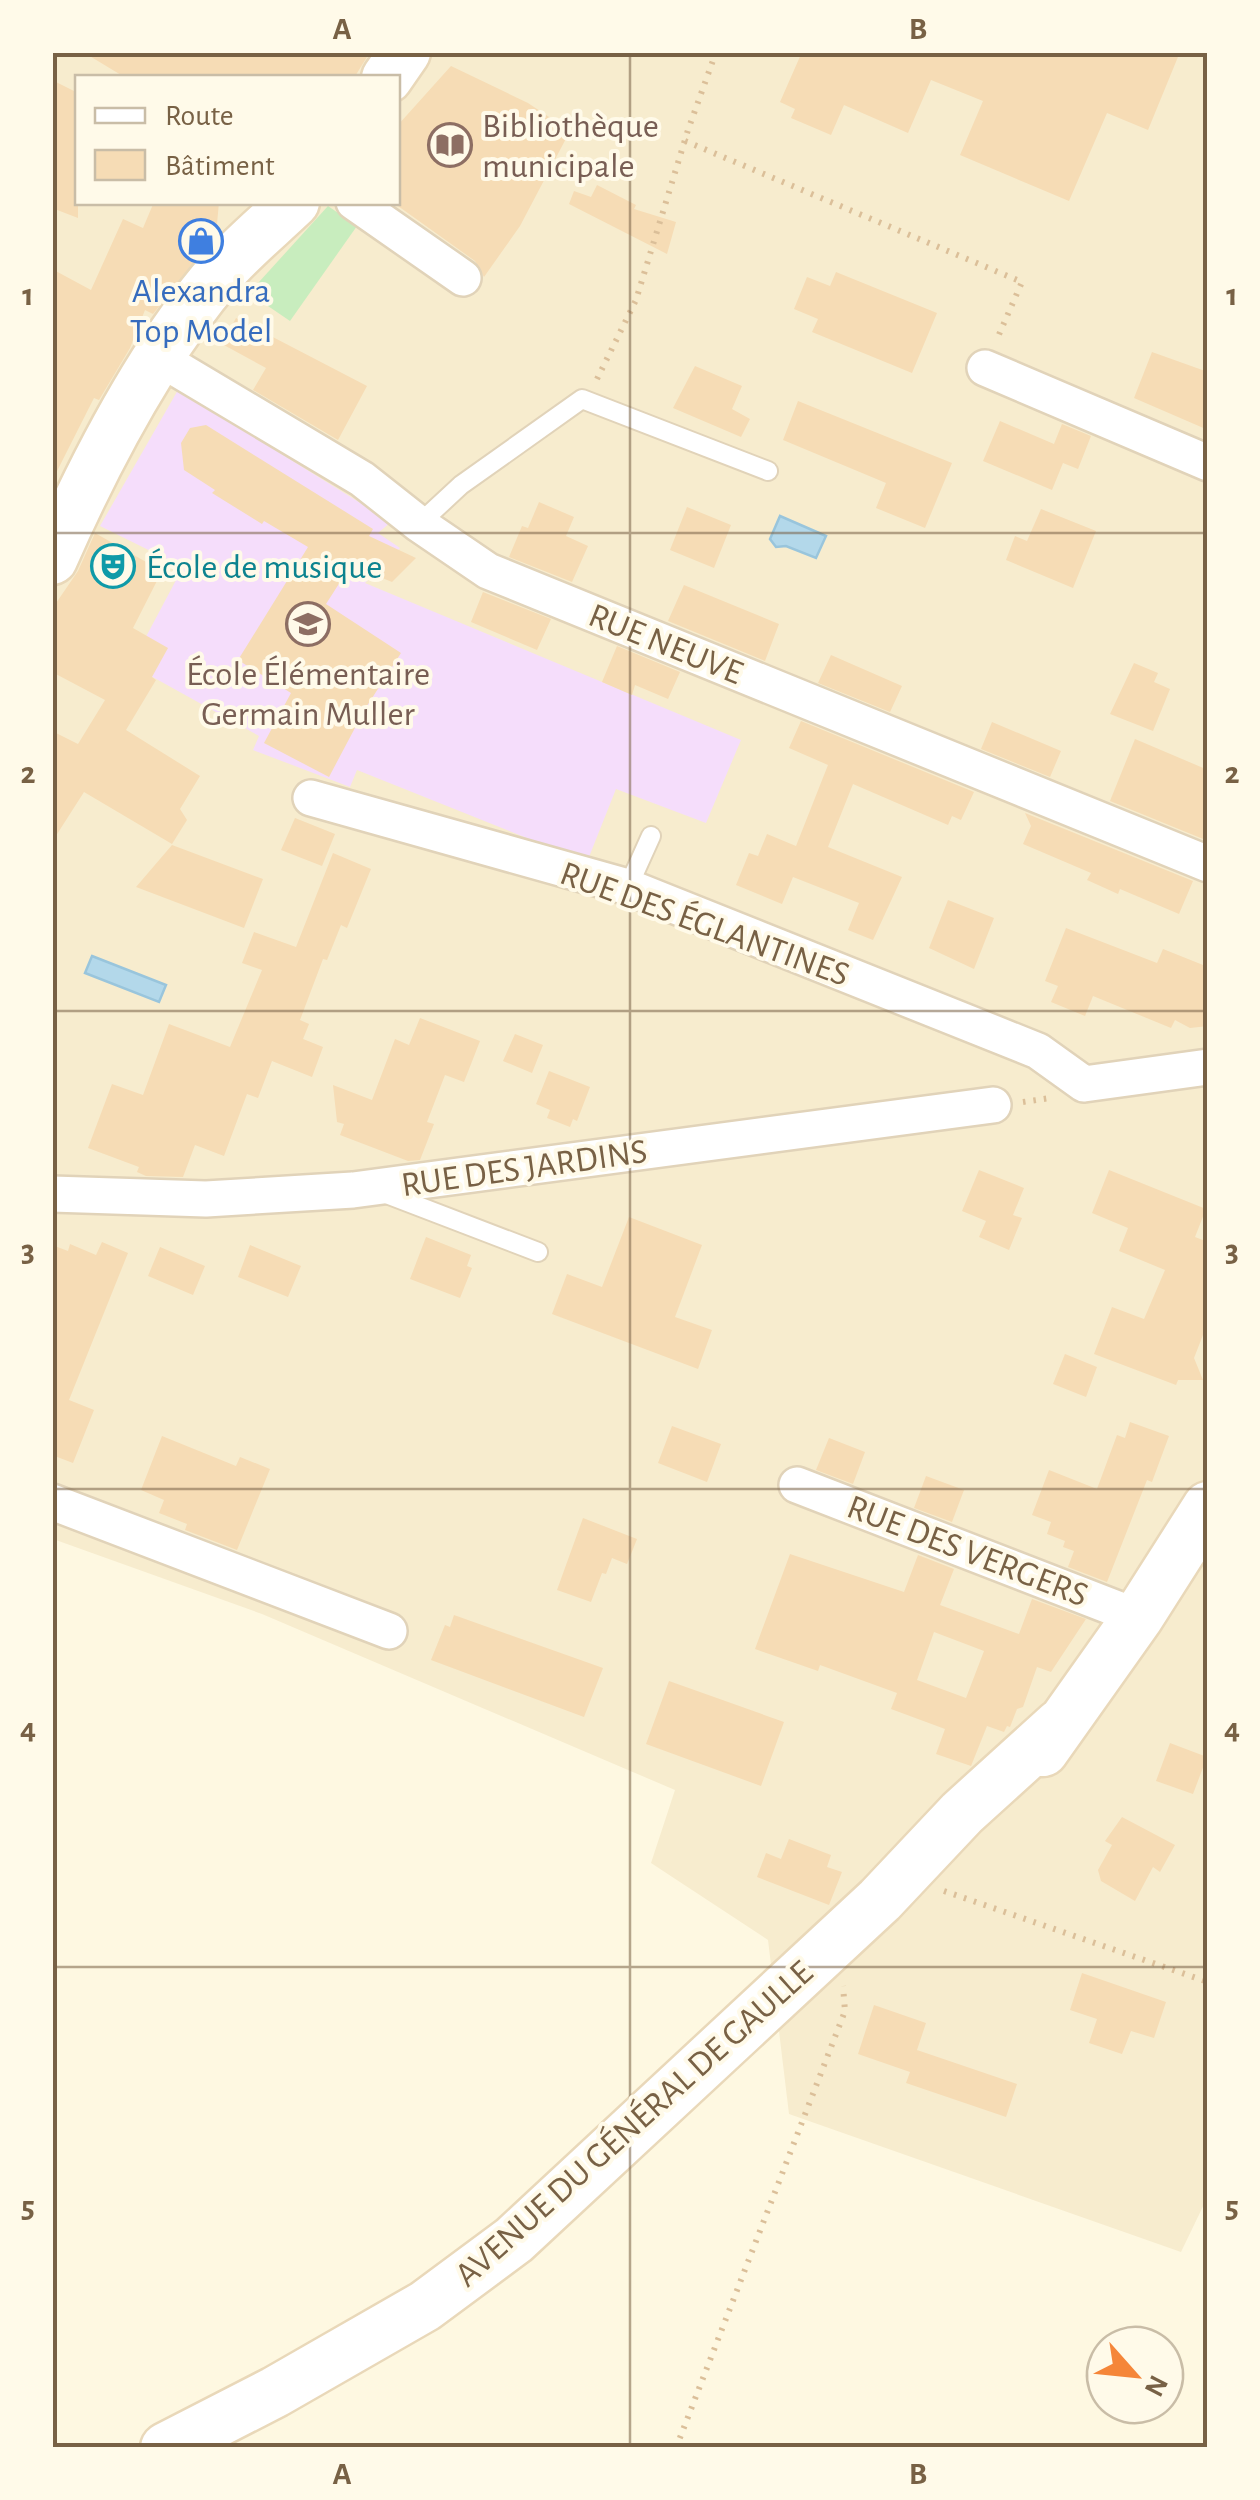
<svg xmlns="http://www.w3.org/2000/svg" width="1260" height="2500" viewBox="0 0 1260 2500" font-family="'Alegreya Sans',sans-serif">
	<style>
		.residential { fill: #f7ecce; fill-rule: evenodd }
		.education { fill: #f5ddfb }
		.green { fill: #c8edbe }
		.water { fill: #b3d8ea; stroke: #99c5dc; stroke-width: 2.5 }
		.building { fill: #f6dcb5; fill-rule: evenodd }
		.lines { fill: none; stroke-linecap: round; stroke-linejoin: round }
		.lane-casing { stroke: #e1d3b9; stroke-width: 22 }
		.street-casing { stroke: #e1d3b9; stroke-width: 40 }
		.secondary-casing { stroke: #e9d8b9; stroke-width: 55 }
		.path { stroke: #dbbf99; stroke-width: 6; stroke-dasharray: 2.5 8; stroke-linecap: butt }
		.lane { stroke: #fff; stroke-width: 18 }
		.street { stroke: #fff; stroke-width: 35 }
		.secondary { stroke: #fff; stroke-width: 50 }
		.grid { fill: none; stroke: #786145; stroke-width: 2.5; stroke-opacity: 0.55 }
		.labels { text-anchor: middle; stroke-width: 8; stroke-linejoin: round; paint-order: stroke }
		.education-label { font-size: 35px; fill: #785e54; stroke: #fffae9; text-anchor: start }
		.shop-label { font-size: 35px; fill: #366cbe; stroke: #fffae9 }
		.culture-label { font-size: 35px; fill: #0d838f; stroke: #fffae9; text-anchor: start }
		.street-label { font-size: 35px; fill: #786145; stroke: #fffae9 }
		.neatline { fill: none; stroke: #786145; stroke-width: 4 }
		.grid-label { font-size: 32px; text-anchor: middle; font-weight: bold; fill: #786145 }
	</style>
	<rect width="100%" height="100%" fill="#fef8e1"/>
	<path class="residential" d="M53,53h1154l1,2143 -27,56 -392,-138 -21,-174 -117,-77 24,-73 -413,-176 -209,-75zM78,78h320v124h-320z"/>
	<path class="education" d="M178,390l213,132 -13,11 22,15 -35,35 376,157 -35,83 -90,-34 -29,73 -230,-92 -7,17 -97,-37 6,-14 -128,-71 52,-98 -83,-41z"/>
	<path class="green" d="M328,206l29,20 -67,95 -41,-28z"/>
	<path class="water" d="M780,516l46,20 -10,22 -30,-12 -10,1 -6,-8z
		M92,956l74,29 -7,17 -74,-29z"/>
	<path class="building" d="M83,52h287l-16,26h-228z
		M802,52h378l-32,78 -41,-17 -38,88 -109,-46 23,-54 -52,-21 -23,53 -64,-28 -13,30 -40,-17 4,-9 -15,-7z
		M451,66l77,37 42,28 -50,95 -36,51 -9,-16 -77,-55v-81z
		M52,80l26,13v125l-26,-10z
		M597,185l39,20 -2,4 42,13 -9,32 -98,-50 5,-13 17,6z
		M154,202h65l-3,33 -63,79 -8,-4 -15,38 -31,52 -5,-2 -42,83v-212l39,21 32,-71 20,9z
		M836,272l101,41 -25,60 -100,-41 6,-13 -24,-10 13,-32 23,9z
		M236,318l131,68 -29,54 -85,-50 13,-22 -44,-24z
		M1152,352l56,20v58l-74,-32z
		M695,366l47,20 -10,23 18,10 -9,18 -68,-29z
		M798,401l154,62 -27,65 -49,-20 10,-25 -103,-43z
		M1000,421l54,23 8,-20 29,12 -13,33 -15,-6 -11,27 -69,-29z
		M206,425l167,104 -4,7 47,22 -24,24 -41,-17 -25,39 75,49 -36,56 -36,68 -65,-34 27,-50 -53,-33 70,-113 -44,-26 -2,3 -50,-31 3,-3 -31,-20 -3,-27 9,-15z
		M539,502l35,15 -8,19 22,10 -16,36 -63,-25 13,-31 6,2z
		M687,507l44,18 -17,43 -44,-18z
		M1041,509l55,22 -23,57 -67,-28 9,-24 12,5z
		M95,533l67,38 -29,57 35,20 -16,29 4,3 -30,50 74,46 -20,33 7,11 -15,24 -88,-52 -32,50v-111l26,13 27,-44 -53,-28v-63l26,-38z
		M684,585l95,39 -14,37 -97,-40z
		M483,592l68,27 -14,31 -66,-28z
		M617,646l63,26 -12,27 -33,-14 -3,10 -30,-13z
		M831,655l71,31 -12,26 -72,-29z
		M1134,663l24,10 -4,9 16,7 -17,42 -43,-17z
		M801,721l173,71 -13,28 -9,-4 -4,9 -95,-41 -25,63 74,30 -29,63 -25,-10 11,-27 -66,-26 -11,27 -46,-19 13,-32 9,3 9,-22 29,12 32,-81 -39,-17z
		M992,722l69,29 -11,26 -69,-28z
		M1135,739l73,31v71l-98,-40z
		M1025,813l168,68 -14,33 -59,-25 -2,5 -31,-14 4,-7 -68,-29 8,-18z
		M295,818l40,16 -13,32 -41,-16z
		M172,845l91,34 -19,49 -108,-41z
		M333,853l38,16 -24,59 -6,-3 -14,35 -4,-1 -23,61 9,4 -6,15 20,8 -11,30 -40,-16 -14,37 -11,-4 -23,62 -29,-11 -12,32 -37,-1 -9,-4 2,-5 -51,-19 24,-64 31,11 26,-71 61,23 32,-77 -20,-7 12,-31 42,15z
		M948,900l46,18 -20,51 -45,-21z
		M1066,928l91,35 6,-14 45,18v59l-18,2 -15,-8 -4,8 -78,-32 -8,20 -34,-14 7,-16 -13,-5z
		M420,1018l60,23 -16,41 -19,-7 -18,47 7,2 -14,36 -12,1 -68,-26 4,-11 -7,-2 -4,-37 39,15 23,-61 14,6z
		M515,1034l28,11 -11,28 -29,-12z
		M549,1071l41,16 -13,34 -4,-2 -3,8 -23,-9 3,-8 -14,-6z
		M979,1170l45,18 -11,27 9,3 -13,32 -30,-13 7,-16 -24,-10z
		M1109,1170l97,39 -11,28 13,5v80l-14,36 9,22h-25l-2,5 -82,-31 18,-47 32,12 21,-49 -46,-19 9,-23 -36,-15z
		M629,1217l73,28 -27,72 37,13 -14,39 -146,-55 15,-40 35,13z
		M426,1237l45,18 -4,11 5,2 -12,30 -50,-19z
		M102,1242l26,11 -59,147 25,10 -21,53 -21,-8v-210l16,6 2,-7 26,11z
		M250,1245l51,21 -13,31 -50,-20z
		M160,1247l45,19 -12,29 -45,-19z
		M1065,1354l32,13 -11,30 -33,-13z
		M1130,1422l39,14 -17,46 -5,-2 -40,102 -39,-15 6,-16 -11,-4 2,-6 -18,-7 4,-12 -19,-7 17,-45 48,19 20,-54 8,3z
		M672,1426l49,18 -14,38 -49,-19z
		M162,1436l74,30 4,-9 30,12 -33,81 -52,-20 2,-6 -28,-11 5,-13 -23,-10z
		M829,1438l36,14 -12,32 -37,-14z
		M926,1476l38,14 -12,32 -38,-14z
		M583,1518l54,21 -10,25 -15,-6 -6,16 -4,-1 -11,29 -34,-12z
		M790,1554l114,38 14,-37 36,14 -14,36 79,29 13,-35 54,20 -35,53 -14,-5 -14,40 -6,2 -7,18 -3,-1 -3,6 -17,-6 -16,40 -35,-12 9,-25 -54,-20 6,-16 -77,-28 -2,6 -63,-22zM934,1632l50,19 -18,47 -49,-18z
		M454,1615l149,53 -19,49 -153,-57 14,-35 5,2z
		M669,1681l115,41 -23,64 -115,-42z
		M1170,1743l37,14 -14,37 -37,-13z
		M1122,1817l53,28 -15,27 -7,-5 -18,34 -34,-20 -3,-11 14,-25 -7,-4z
		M789,1839l42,16 -4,12 15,5 -13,33 -72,-28 9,-24 15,6z
		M1082,1973l84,29 -12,36 -23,-7 -9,23 -33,-11 8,-24 -27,-9z
		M874,2005l52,18 -12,36 3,-9 100,34 -11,33 -100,-34 4,-11 -52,-18z"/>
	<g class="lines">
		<g class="lane-casing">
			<path id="lane" d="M419,524l42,-39 121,-86 186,72
				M628,887l23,-51
				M384,1193l154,59"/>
		</g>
		<g class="street-casing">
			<path id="street" d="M354,202l109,76
				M159,358l203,121 57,45 69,47 720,293
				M985,368l223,95
				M311,798l317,89 410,164 46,33 124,-17
				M52,1194l154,5 147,-9 640,-85
				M797,1485l341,132
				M52,1502l337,129"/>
		</g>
		<g class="secondary-casing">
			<path id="secondary" d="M387,78l18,-26
				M52,559c43,-97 99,-206 169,-287 22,-25 49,-47 73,-70
				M1043,1751l95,-134 70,-110
				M166,2448l109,-56 150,-86 89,-66 366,-340 82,-87 97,-88"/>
		</g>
		<path class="path" d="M685,141l337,141 -25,57
			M597,379l39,-79 52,-170 28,-78
			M1023,1102l27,-4
			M944,1891l264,91
			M676,2448l169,-437 -2,-25"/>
		<use href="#lane" class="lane"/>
		<use href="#street" class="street"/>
		<use href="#secondary" class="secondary"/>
	</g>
	<path class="grid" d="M630,52v2396M52,533h1156M52,1011h1156M52,1489h1156M52,1967h1156"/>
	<defs>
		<g id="library-ring" transform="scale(2.25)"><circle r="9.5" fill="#fffae9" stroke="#8d6e63" stroke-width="1.5"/><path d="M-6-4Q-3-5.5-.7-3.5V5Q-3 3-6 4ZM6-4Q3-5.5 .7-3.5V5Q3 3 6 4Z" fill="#8d6e63"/></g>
		<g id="shop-ring" transform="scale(2.25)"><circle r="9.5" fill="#fffae9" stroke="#3f7fe0" stroke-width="1.5"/><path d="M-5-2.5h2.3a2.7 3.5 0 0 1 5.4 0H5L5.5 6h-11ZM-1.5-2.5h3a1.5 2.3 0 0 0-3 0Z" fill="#3f7fe0"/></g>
		<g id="theatre-ring" transform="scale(2.25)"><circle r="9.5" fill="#fffae9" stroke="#0f9aa8" stroke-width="1.5"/><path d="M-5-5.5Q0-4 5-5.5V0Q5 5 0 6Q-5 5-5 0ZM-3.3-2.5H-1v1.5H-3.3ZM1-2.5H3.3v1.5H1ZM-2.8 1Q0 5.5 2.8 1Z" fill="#0f9aa8"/></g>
		<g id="school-ring" transform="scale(2.25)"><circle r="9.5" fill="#fffae9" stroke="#8d6e63" stroke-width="1.5"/><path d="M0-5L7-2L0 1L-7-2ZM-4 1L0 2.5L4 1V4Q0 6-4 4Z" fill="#8d6e63"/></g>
	</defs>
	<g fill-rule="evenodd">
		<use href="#library-ring" x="450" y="145"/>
		<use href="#shop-ring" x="201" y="241"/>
		<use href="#theatre-ring" x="113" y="566"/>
		<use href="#school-ring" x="308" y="624"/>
	</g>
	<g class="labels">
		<g class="education-label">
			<text x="482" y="137">Bibliothèque<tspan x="482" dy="40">municipale</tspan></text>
			<text x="308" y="685" text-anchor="middle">École Élémentaire<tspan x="308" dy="40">Germain Muller</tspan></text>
		</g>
		<g class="shop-label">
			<text x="201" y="302">Alexandra<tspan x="201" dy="40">Top Model</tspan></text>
		</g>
		<g class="culture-label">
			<text x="146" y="578">École de musique</text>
		</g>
		<g class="street-label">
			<text transform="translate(666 643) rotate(22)" y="12">RUE NEUVE</text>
			<text transform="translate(705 923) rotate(20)" y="12">RUE DES ÉGLANTINES</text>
			<text transform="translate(524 1167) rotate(-8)" y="12">RUE DES JARDINS</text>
			<text transform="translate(968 1550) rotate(21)" y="12">RUE DES VERGERS</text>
			<text transform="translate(633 2123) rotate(-42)" y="12">AVENUE DU GÉNÉRAL DE GAULLE</text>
		</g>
	</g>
	<rect width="1260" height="2500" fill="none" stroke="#fffae9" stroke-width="110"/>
	<rect x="75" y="75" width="325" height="130" fill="#fffae9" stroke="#c9bda7" stroke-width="2.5"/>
	<rect x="95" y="108" width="50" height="15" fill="#ffffff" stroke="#c9bda7" stroke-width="2.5"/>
	<text x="165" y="125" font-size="30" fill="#786145">Route</text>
	<rect x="95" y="150" width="50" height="30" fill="#f6dcb5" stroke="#c9bda7" stroke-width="2.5"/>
	<text x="165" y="175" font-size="30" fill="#786145">Bâtiment</text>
	<g transform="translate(1135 2375) rotate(117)"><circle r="48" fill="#fffae9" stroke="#c9bda7" stroke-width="2.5"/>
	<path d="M0-8L18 38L0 25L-18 38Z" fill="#f58639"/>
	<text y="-15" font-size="28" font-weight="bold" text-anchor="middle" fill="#786145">N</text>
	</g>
	<rect x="55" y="55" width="1150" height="2390" class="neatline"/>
	<g class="grid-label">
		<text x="342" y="39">A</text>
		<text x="918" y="39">B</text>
		<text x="28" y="305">1</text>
		<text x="1232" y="305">1</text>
		<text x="28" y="783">2</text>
		<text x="1232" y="783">2</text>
		<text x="28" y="1261">3</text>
		<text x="1232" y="1261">3</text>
		<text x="28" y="1739">4</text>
		<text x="1232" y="1739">4</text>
		<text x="28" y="2217">5</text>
		<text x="1232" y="2217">5</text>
		<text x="342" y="2484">A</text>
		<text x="918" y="2484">B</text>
	</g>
</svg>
